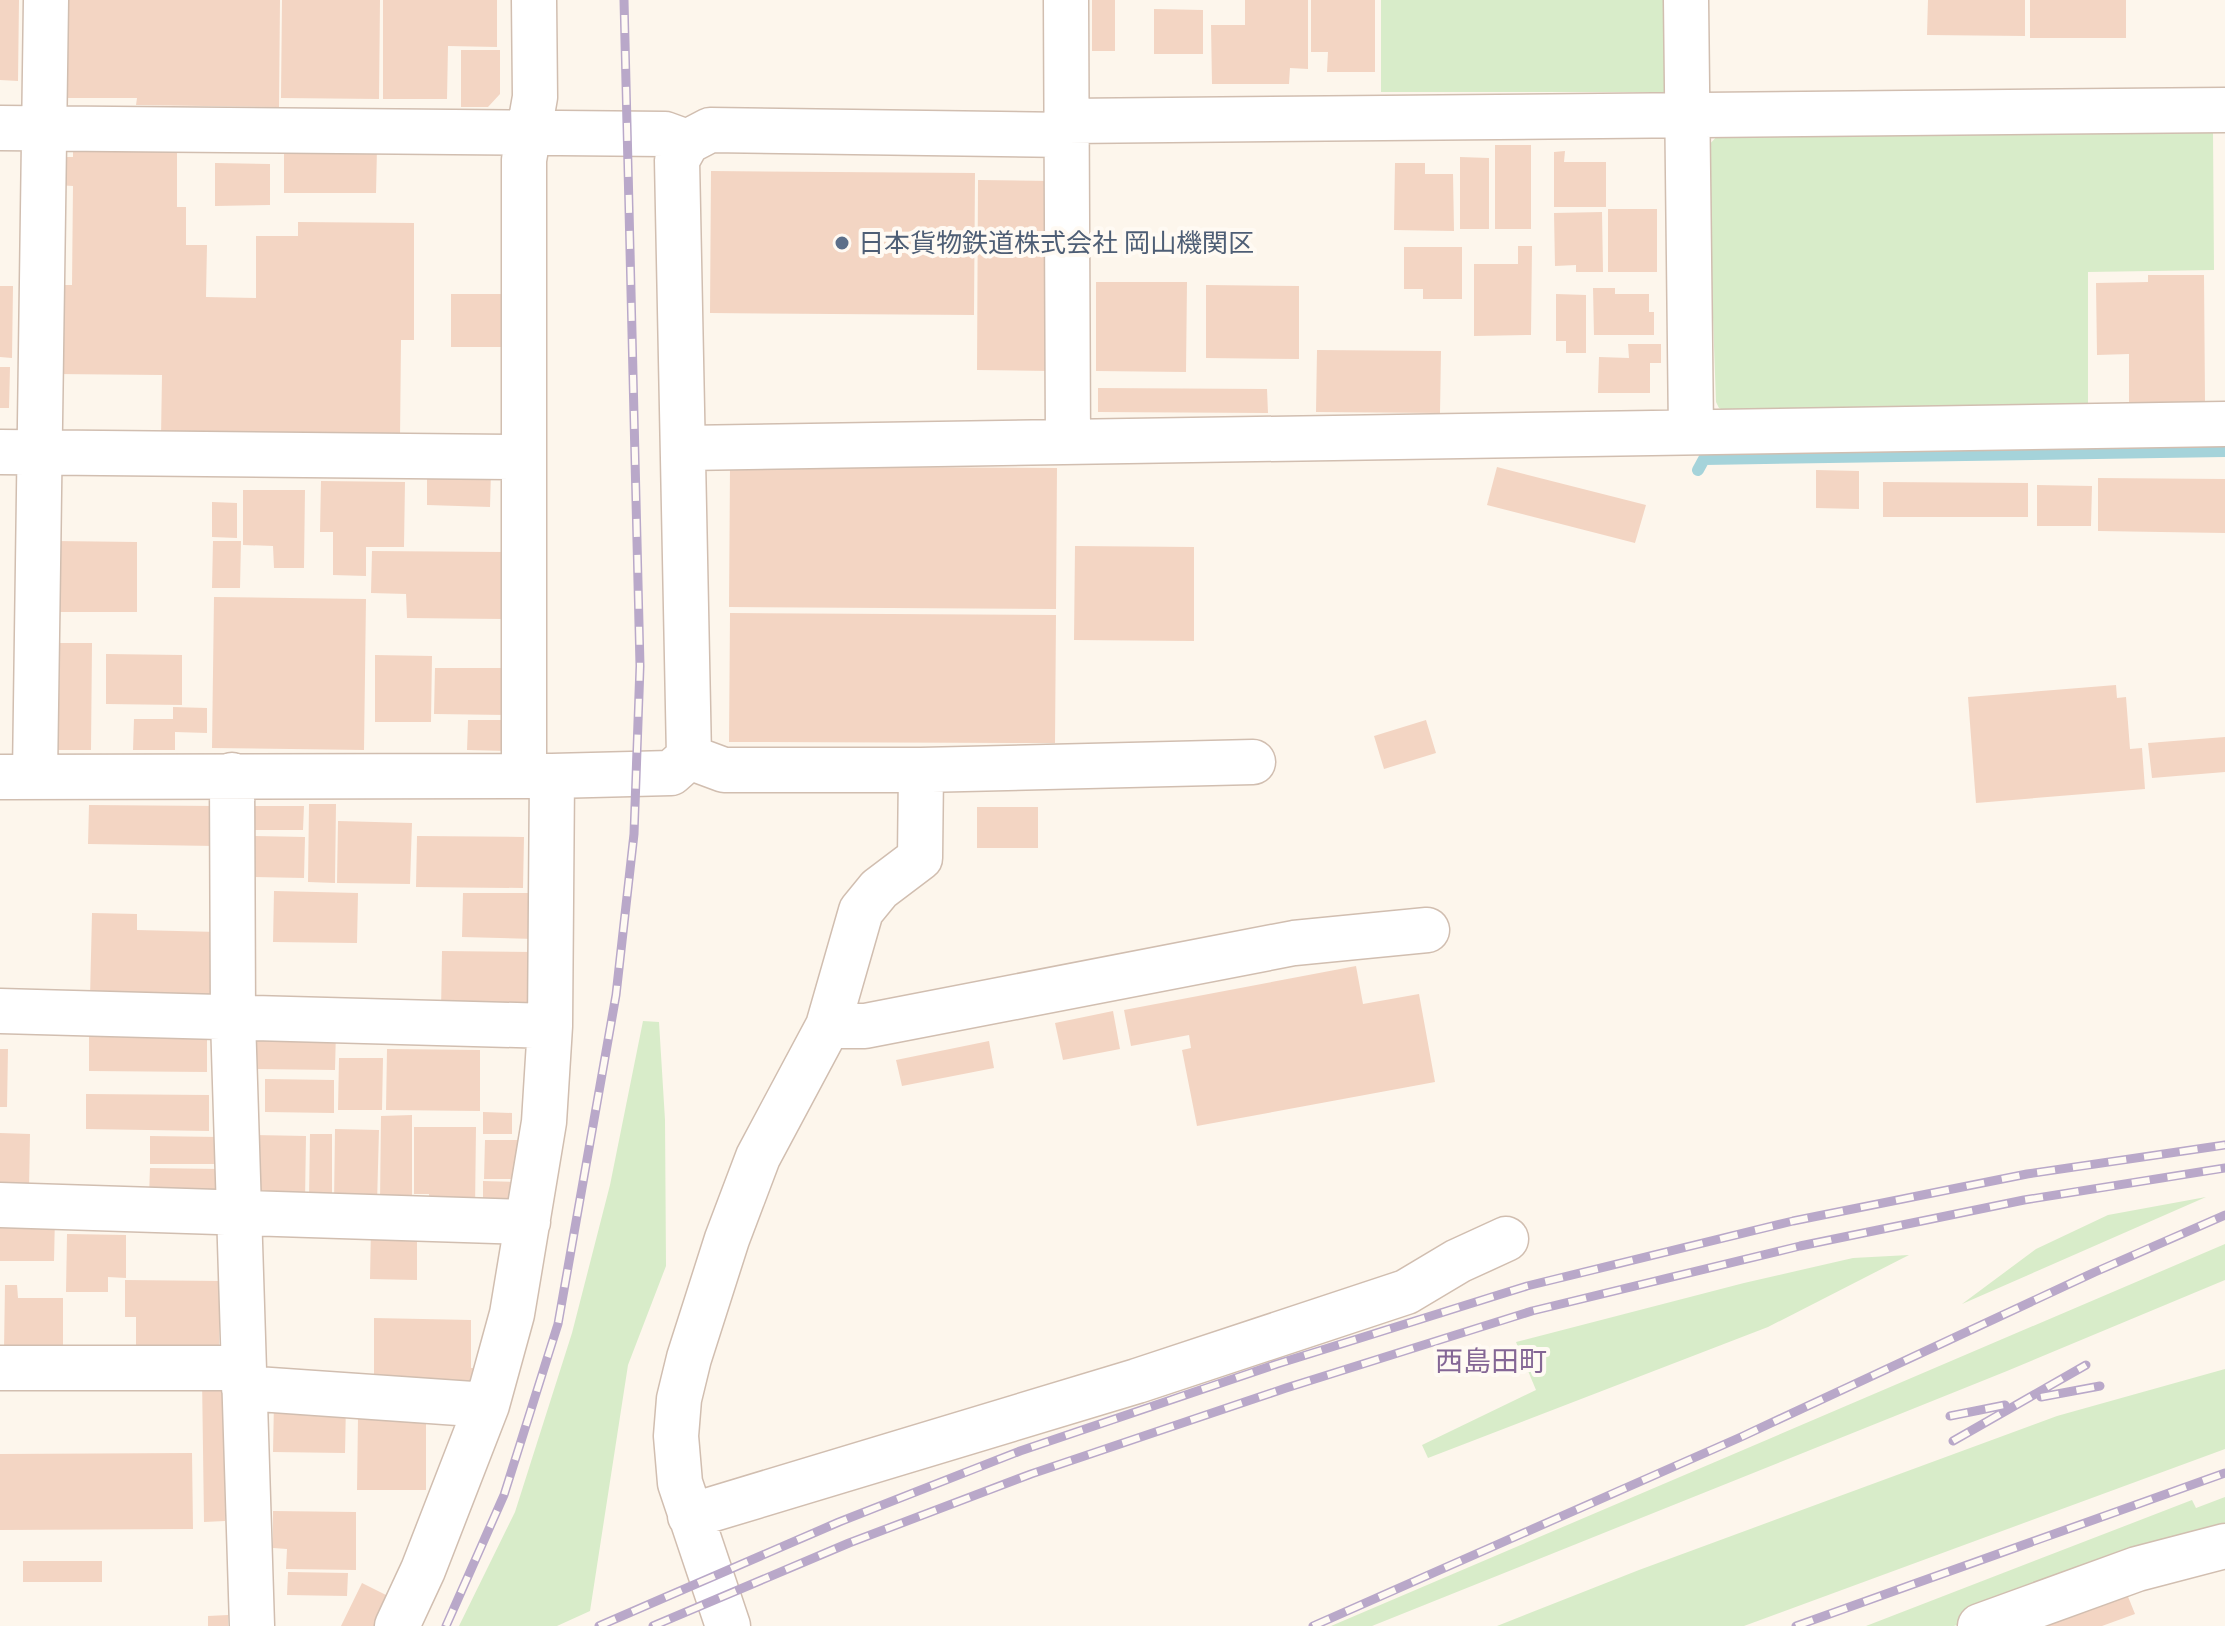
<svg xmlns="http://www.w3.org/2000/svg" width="2225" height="1626" viewBox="0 0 2225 1626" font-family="Overpass,'Noto Sans JP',sans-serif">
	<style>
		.green { fill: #d8ecc9 }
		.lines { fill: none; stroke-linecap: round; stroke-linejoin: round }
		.stream { stroke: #a5d3da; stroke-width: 12 }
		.building { fill: #f3d5c3 }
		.minor-casing { stroke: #d1beb0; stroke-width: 47 }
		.minor { stroke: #fff; stroke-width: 44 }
		.rail-casing { stroke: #b9a8c9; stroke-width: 9 }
		.rail { stroke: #fffaf3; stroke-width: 6; stroke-dasharray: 18; stroke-linecap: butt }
		.service-dot { fill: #5c6f8a; stroke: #fffaf3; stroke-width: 3 }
		.labels { text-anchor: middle; stroke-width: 8; stroke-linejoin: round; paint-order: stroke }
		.service-label { font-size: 26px; fill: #4e5e75; stroke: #fffaf3; text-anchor: start }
		.neighbourhood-label { font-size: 28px; fill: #846695; stroke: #fffaf3 }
	</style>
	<rect width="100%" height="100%" fill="#fdf6ec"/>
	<path class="green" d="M1381,0h285v92h-285z
		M2213,131l1,139 -126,2v143l-361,-3 -8,-4 -3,-6 -9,-255 13,-14z
		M643,1021l16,1 6,98 1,146 -38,99 -38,246 -33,15h-98l56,-114 57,-179 38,-148z
		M2206,1197l-244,107 74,-55 72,-34z
		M2225,1244v36l-218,91 -635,255h-41z
		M1909,1255l-141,72 -340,131 -6,-13 114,-55 -20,-48 228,-59 109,-25z
		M2225,1369v80l-481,177h-247l142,-56 418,-154z
		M2225,1497v42l-271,87h-88l326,-126 4,8z"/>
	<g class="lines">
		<path class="stream" d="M1698,470l6,-11 521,-8"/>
	</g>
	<path class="building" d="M0,0h19l-1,81 -18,-1z
		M60,0h220l-1,107 -143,-2 1,-7h-77z
		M282,0h98l-1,99 -98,-1z
		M383,0h114v47l-49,-1 -1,53h-64z
		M1092,0h23v51h-23z
		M1245,0h63v69l-18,-1 -1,16h-77l-1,-59h34z
		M1311,0h64v72h-48l1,-20h-17z
		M1928,0h97v36l-98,-1z
		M2030,0h96v38h-96z
		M1154,9l49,1v44h-49z
		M461,50h39v44l-12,13h-27z
		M1495,145h36v84h-36z
		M73,147l104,1v59h9v38h21l-1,52 50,1v-62h42v-14l116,1v117h-13l-1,99 -239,-1 1,-63 -107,-1v-89h17l1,-99 -17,-1v-28h17z
		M284,148h93l-1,45h-92z
		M1565,151l-1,11h42v45h-52v-55z
		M1460,157l29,1v71h-29z
		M215,163l55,1v41l-55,1z
		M1395,163h30v11h28l1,57 -60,-1z
		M711,171l264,2 -1,142 -264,-2z
		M978,180l73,1 -1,190 -73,-1z
		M1608,209h49v63h-49z
		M1602,212l1,60h-27v-7l-21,1 -1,-53z
		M1518,246h14l-1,89 -57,1v-72h44z
		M1404,247h58v52h-39v-10h-19z
		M2148,275h56l1,127h-76v-48l-32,1 -1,-72 52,-1z
		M1096,282h91l-1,90 -90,-1z
		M1206,285l93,1v73l-93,-1z
		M0,286h13l-1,72 -12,-1z
		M1593,288h22v6h34v18h5v23h-60z
		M451,294h51v53h-51z
		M1556,294l30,1v58h-20v-12h-10z
		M1628,344h33v19h-11v30h-52l1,-36 30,1z
		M1317,350l124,1 -1,62 -124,-1z
		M0,367h10l-1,41h-9z
		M1098,388l169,1 1,24 -170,-1z
		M730,466l327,2 -1,141 -327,-2z
		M1497,467l149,38 -11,38 -148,-38z
		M427,470l64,1 -1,36 -63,-2z
		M1816,470l43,1v38l-43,-1z
		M2098,478l127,1v54l-127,-2z
		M321,481l84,1 -1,65h-38v29l-33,-1v-43h-13z
		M1883,482l145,1v34h-145z
		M2037,485l55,1 -1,40h-54z
		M243,490h62l-1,78h-30l-1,-22 -30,-1z
		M212,502l25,1v35l-25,-1z
		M55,541l82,1v70h-83z
		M213,541h28l-1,47h-28z
		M1075,546l119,1v94l-120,-1z
		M372,551l132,1 -1,67 -96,-1 -1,-24 -35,-1z
		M214,597l152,2 -2,151 -152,-2z
		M730,613l326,2 -1,128 -326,-1z
		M51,643h41l-1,107h-41z
		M106,654l76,1v50l-76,-1z
		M375,655l57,1 -1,66h-56z
		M435,668h72l-1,47 -72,-1z
		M2116,685l1,13 9,-1 4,52 12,-1 3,41 -169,14 -8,-106z
		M173,707l34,1v25l-32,-1v18h-42l1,-31h39z
		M468,720h39v31l-40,-1z
		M1426,720l10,33 -52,16 -10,-33z
		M2225,737v35l-73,6 -4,-35z
		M309,804h27l-1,79 -27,-1z
		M89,805l127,1 -1,40 -127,-2z
		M249,806h55l-1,24h-54z
		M977,807h61v41h-61z
		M338,821l74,2 -2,61 -73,-1z
		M252,836l53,1 -1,41 -53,-1z
		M417,836l107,1 -1,51 -107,-1z
		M274,891l84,2 -1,50 -84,-1z
		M463,893h73l-1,46 -73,-2z
		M92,913l45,1v16l81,2 -1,68 -127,-2z
		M442,951l91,1 -1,61 -91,-1z
		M1356,966l7,38 56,-10 16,88 -238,44 -15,-76 9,-2 -2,-13 -58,11 -7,-36z
		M1113,1011l7,38 -57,11 -8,-37z
		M89,1025l118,2v45l-118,-1z
		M255,1029l81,1 -1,40 -80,-1z
		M989,1041l5,27 -92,18 -6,-26z
		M0,1049h8l-1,58h-7z
		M387,1049l93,1v61l-94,-1z
		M339,1058h44l-1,52h-44z
		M265,1079l69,1v33l-69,-1z
		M86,1094l123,1v36l-123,-2z
		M483,1112l29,1v21h-29z
		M412,1115v88h-32l1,-87z
		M414,1127h62l-1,83 -46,-1v-15h-15z
		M335,1129l44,1 -2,74h-43z
		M0,1133l30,1 -1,56h-29z
		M310,1134h22v65h-23z
		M252,1135l54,1 -1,65h-54z
		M150,1136l69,1v27h-69z
		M485,1140h37l-1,39h-37z
		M150,1168l69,1v30l-70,-2z
		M483,1181l31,1 -1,26h-30z
		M0,1215l55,1 -1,45h-54z
		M371,1229h46v51l-47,-1z
		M67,1234l59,1v43l-18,-1v15h-42z
		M125,1280l95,1 -1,76h-83v-40h-11z
		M5,1285h12l1,13h45v53l-59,-1z
		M374,1318l97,2v48h10l-1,28 -106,-17z
		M202,1377h22l1,144 -21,1z
		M274,1402l72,1 -1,50 -72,-1z
		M358,1418l68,1v71h-69z
		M192,1453l1,76 -193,1v-76z
		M273,1511l83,1v58l-70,-1 1,-20 -14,-1z
		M23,1561h79v21h-79z
		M288,1572l60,1 -1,23 -60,-1z
		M362,1583l30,15 -14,28h-37z
		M2127,1594l8,20 -33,12h-63z
		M228,1615v11h-20v-10z"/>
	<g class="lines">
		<g class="minor-casing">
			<path id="minor" d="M1066,0l2,441
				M1686,0l5,431
				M1068,121l1157,-11
				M0,128l665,6 22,8
				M685,448l1540,-24
				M0,452l522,5
				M689,757l35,13h197l332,-8
				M232,775l1,244 19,607
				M35,776l11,-776
				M524,776v-616l11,-63 -1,-97
				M0,777l552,-1 119,-3 18,-16 -12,-597 10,-18 23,-12 358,5
				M0,1011l550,15
				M828,1026h37l429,-83 133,-13
				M0,1205l528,17
				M0,1368h243
				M244,1388l243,17
				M690,1516l447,-135 269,-89 52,-31 48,-22
				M397,1626l26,-56 64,-165 25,-91 32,-192 6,-96 2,-250
				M728,1626l-48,-143 -4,-47 3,-37 10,-41 38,-119 31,-82 70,-131 33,-115 18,-22 41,-31 1,-88
				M1980,1626l157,-57 88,-23"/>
		</g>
		<use href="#minor" class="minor"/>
		<g class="rail-casing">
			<path id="rail" d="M2041,1397l59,-11
				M1950,1416l55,-11
				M1953,1441l133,-76
				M446,1626l58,-131 54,-171 58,-329 18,-161 6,-168 -16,-666
				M599,1626l240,-104 181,-71 257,-87 250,-78 266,-65 234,-47 198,-29
				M653,1626l196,-83 182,-69 255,-86 246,-77 268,-65 224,-46 201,-32
				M1313,1626l428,-189 354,-165 130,-57
				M1796,1626l429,-153"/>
		</g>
		<use href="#rail" class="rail"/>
	</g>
	<circle class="service-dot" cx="842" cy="243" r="8"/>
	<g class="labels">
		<g class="service-label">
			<text x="858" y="252">日本貨物鉄道株式会社 岡山機関区</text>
		</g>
		<g class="neighbourhood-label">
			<text x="1491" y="1371">西島田町</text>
		</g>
	</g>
</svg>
